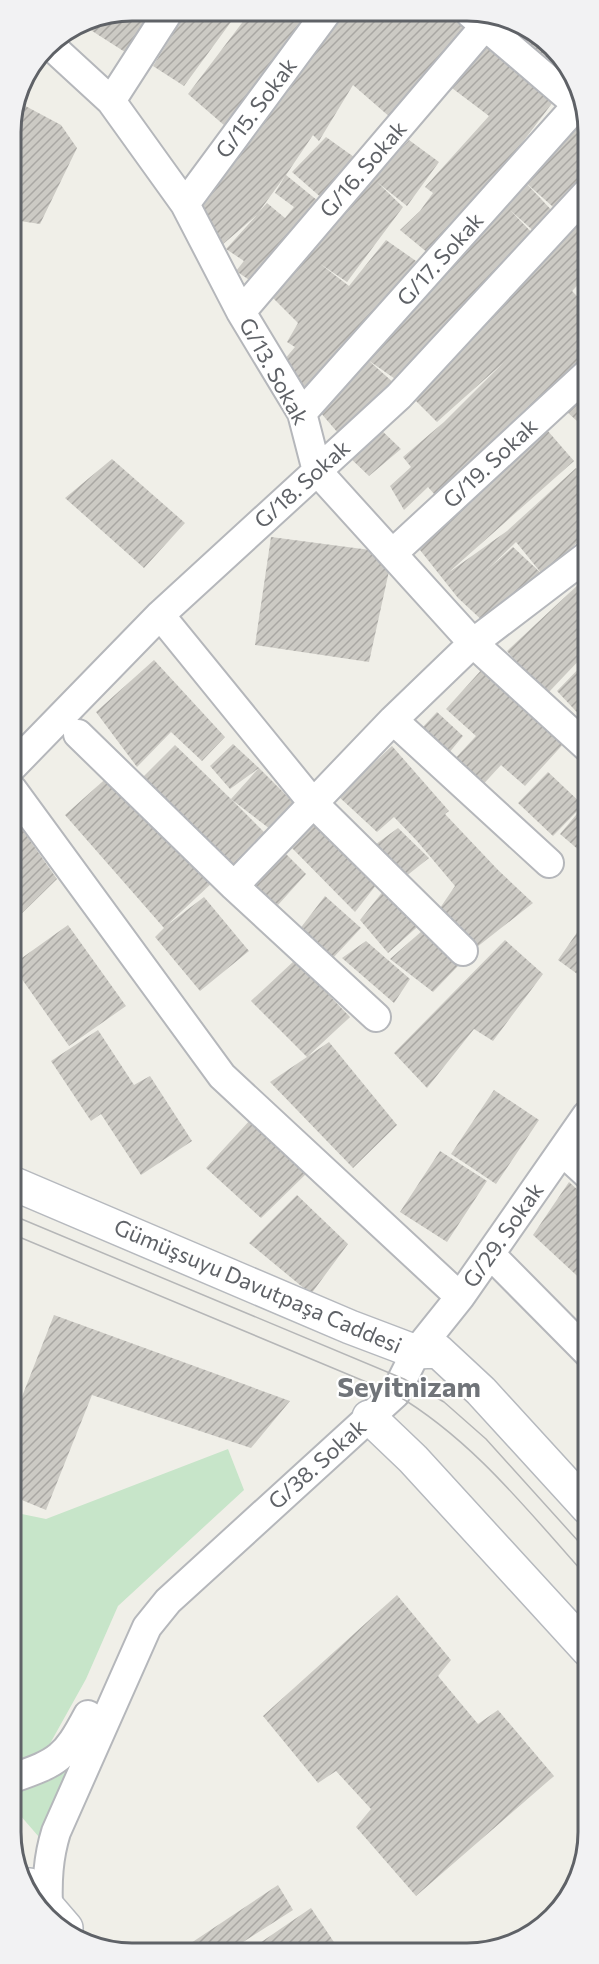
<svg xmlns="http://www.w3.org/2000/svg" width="599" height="1964" viewBox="0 0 599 1964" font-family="Commissioner,sans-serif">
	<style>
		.grass { fill: #c7e5c9 }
		.building { fill: url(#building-hatch); fill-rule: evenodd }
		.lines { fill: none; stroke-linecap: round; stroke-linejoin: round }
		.street-casing { stroke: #b5b7bb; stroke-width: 32 }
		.secondary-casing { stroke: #b6b9be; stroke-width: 36 }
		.street { stroke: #fff; stroke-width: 28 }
		.secondary { stroke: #fff; stroke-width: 33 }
		.tram { stroke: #b5b6b7; stroke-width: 1.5 }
		.labels { text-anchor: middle; stroke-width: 4.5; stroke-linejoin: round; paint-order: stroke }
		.street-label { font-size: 22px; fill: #5f6267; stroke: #fff }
		.district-label { font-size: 28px; font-weight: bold; fill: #707479; stroke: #fff }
		.rim { fill: none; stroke: #5f6267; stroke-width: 3 }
	</style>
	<defs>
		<pattern id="building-hatch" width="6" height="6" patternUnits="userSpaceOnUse" patternTransform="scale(1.5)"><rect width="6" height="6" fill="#cccac4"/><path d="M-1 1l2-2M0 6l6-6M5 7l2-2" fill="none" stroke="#a9a7a3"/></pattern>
	</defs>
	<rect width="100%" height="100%" fill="#f0efe8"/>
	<path class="grass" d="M228,1449l16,41 -126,116 -32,73 -39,70 -12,8 -22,6 -1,-251 34,7z
		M68,1770l-29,67 -26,-30v-15l38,-12z"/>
	<path class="building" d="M132,11h22l-26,43 -39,-25 7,-11z
		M187,11h52l-55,75 -31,-20z
		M251,11l61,1 -87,114 -37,-32z
		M346,12l109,1 13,9 -77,96 -38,-33 -34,56 -6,-6 -27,40 37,30 -62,83 -25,-17 8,-10 -18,-12 31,-34 -35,30 -22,-35zM285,176l-10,17 19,14 -9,11 -18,-15 -9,10z
		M491,13l62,33 21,39z
		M486,41l70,57 -43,57 -85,98 -28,-23 20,-19 13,-18 -8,-6 64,-71 -41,-31z
		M16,101l45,24 16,23 -37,76 -20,-3 -9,-6v-90z
		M582,116l4,4v63l-25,31 -36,-32 33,35 -20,18 -28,-25 28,29 -140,142 -30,-21 27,24 -51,56 -24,-28z
		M326,137l28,20 -30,43 -32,-28z
		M409,140l30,22 -32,44 -30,-24 26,25 -56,75 -28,-19 30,23 37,-46 30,21 -38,51 -70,81 -24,-33 11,-13 -8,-5 11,-19 -25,-25 34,-44z
		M586,212v64l-14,15 14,14 1,56 -152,134 -7,-8 -24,23 -14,-24 21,-19 -8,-10 41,-35 60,-60 -67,60 -29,-29z
		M587,393v37l-20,-18z
		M377,426l24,23 -32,27 -22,-21z
		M547,430l27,31 -126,112 59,-42 69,-63 11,10v56l-45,40 -26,-32 -29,28 26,-23 29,27 -57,49 -27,-25 -42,-53z
		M112,459l73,64 -41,45 -79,-70z
		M271,537l122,16 -24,109 -114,-17z
		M579,584l8,9v59l-42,44 -38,-45z
		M154,660l71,77 -23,24 -31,-29 -34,35 -41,-55z
		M587,660v63l-30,-32z
		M485,666l82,74 -42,46 -24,-21 -23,25 -28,-26 26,-28 -30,-27z
		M437,712l26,24 -15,18 -27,-25z
		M233,744l26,24 -29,21 -20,-23z
		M175,745l56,54 28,-31 37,37 -26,24 -39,-30 34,34 -37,37 -90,-88z
		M392,746l57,65 -4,3 53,56 35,33 -56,44 -39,-36 17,-25 -38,-45 -23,-24 -17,15 -39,-36z
		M548,772l35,33 -30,31 -35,-33z
		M111,774l44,56 6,-6 52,58 -47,44 38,-29 45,54 -49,40 -45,-54 9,-9 -99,-113z
		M587,802v55l-27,-23z
		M12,815l45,64 -45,44z
		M314,820l63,64 -22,28 -65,-66z
		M398,828l31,30 -29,23 -36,-28z
		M281,849l25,25 -28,31 -26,-20z
		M384,890l40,31 -36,32 -28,-33z
		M325,896l36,32 -28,30 -34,-28z
		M587,918v63l-29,-21z
		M68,925l58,81 -57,40 -57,-81z
		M423,930l35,36 -25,26 -43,-33z
		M505,940l38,34 -50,67 -19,-12 -47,59 -33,-35z
		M366,941l44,38 -16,24 -52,-45z
		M295,960l55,57 -43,40 22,-15 68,83 -44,43 -83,-86 37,-25 -56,-56z
		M98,1030l36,55 16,-9 42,65 -51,34 -40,-61 -10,7 -40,-60z
		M494,1090l45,30 -43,64 -45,-30z
		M251,1119l57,53 -47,46 -55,-50z
		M440,1151l47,30 -40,61 -47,-30z
		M569,1182l19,17v87l-55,-51z
		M297,1195l51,49 -37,50 -62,-51z
		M54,1315l236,86 -39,47 -159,-53 -46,115 -34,-14v-74z
		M397,1595l54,65 -13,16 40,48 20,-14 56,66 -138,120 -60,-69 15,-18 -35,-38 -18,12 -55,-67z
		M278,1885l15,25 -64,41h-50z
		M311,1908l29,43h-92z"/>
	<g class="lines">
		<g class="street-casing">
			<path id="street" d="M470,13l96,82 20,14
				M49,44l62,57 74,103 56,108 61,101 15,58 156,172 114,104
				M111,101l58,-90
				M185,204l142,-192
				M241,312l243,-285
				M302,413l276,-309
				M393,553l194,-179
				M160,615l153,188 150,148
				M393,720l156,143
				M78,734l156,152 142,131
				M12,767l148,-152 239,-219 187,-202
				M12,789l210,287 238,221
				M234,886l159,-166 80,-77 114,-87
				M562,1151l25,23
				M490,1254l98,99
				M13,1778c46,-16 52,-20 75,-63
				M48,1908c-1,-27 0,-50 8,-76l91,-205 21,-26 227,-207 21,-42 44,-55 127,-182"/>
		</g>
		<g class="secondary-casing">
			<path id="secondary" d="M12,1183l338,144 66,25 22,-1 43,40 107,117
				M369,1417l44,42 175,191
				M29,1885l37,43"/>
		</g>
		<use href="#street" class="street"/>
		<use href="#secondary" class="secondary"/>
		<path class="tram" d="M12,1215l392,164 40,23 42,37 102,113
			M12,1234l383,160c78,46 133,117 193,184"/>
	</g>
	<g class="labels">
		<g class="street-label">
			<text transform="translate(256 108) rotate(-53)" y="8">G/15. Sokak</text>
			<text transform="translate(363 169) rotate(-49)" y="8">G/16. Sokak</text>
			<text transform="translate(440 259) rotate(-48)" y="8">G/17. Sokak</text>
			<text transform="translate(274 371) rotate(61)" y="8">G/13. Sokak</text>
			<text transform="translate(490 463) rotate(-43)" y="8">G/19. Sokak</text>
			<text transform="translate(302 484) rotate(-42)" y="8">G/18. Sokak</text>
			<text transform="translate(503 1235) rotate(-55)" y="8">G/29. Sokak</text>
			<text transform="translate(258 1286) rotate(23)" y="8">Gümüşsuyu Davutpaşa Caddesi</text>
			<text transform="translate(317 1464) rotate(-42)" y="8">G/38. Sokak</text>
		</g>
		<g class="district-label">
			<text x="409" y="1397">Seyitnizam</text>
		</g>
	</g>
	<path d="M0 0H599V1964H0ZM132 21H467A111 111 0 0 1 578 132V1832A111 111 0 0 1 467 1943H132A111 111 0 0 1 21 1832V132A111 111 0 0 1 132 21Z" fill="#f2f2f3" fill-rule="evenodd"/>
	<path class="rim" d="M132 21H467A111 111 0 0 1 578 132V1832A111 111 0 0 1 467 1943H132A111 111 0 0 1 21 1832V132A111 111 0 0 1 132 21Z"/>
</svg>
